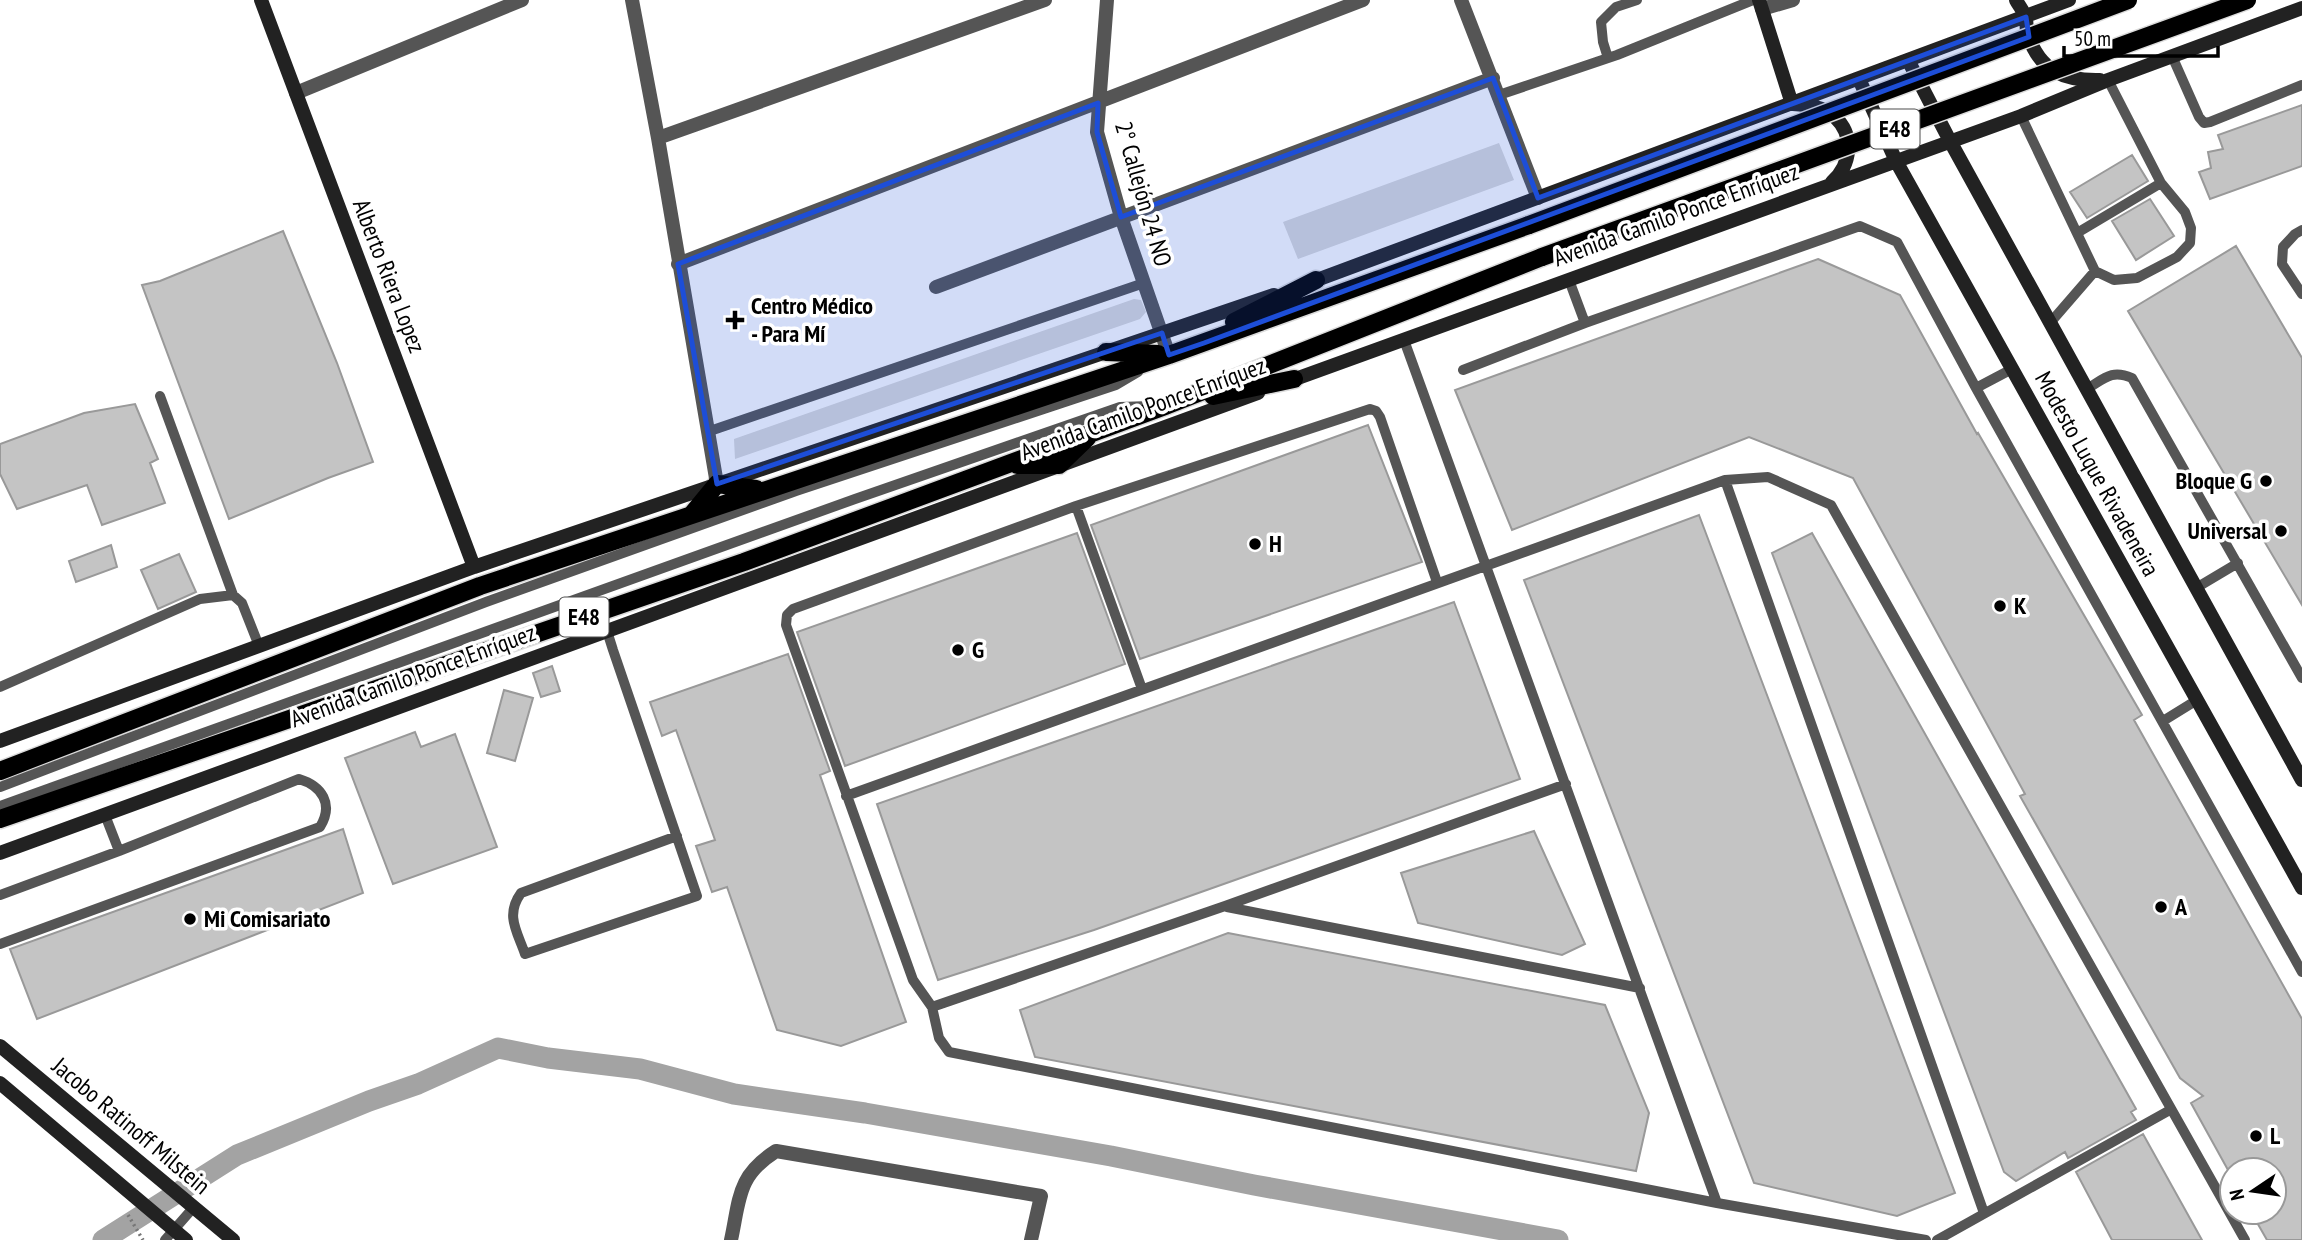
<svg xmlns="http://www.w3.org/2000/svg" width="2302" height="1240" viewBox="0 0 2302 1240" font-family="'PT Sans Narrow',sans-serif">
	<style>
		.green { fill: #dcdcdc }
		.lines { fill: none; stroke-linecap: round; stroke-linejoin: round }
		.canal { stroke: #a3a3a3; stroke-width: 21 }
		.building { fill: #c4c4c4; stroke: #999; stroke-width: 2 }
		.primary-casing { stroke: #dbdbdb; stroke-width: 21 }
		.path { stroke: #777; stroke-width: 3.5; stroke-dasharray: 2 3.5; stroke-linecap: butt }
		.lane { stroke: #555; stroke-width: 10 }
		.street { stroke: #555; stroke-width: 14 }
		.secondary { stroke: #222; stroke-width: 14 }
		.primary { stroke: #000; stroke-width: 18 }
		.primary-bridge-casing { stroke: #dbdbdb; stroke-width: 21; stroke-linecap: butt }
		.primary-bridge { stroke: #000; stroke-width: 18 }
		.marked { fill: #1d4ed8; fill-opacity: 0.2; stroke: #1d4ed8; stroke-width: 5; stroke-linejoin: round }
		.poi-dot { fill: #000; stroke: #fff; stroke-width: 2.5 }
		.labels { text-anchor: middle; stroke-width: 7; stroke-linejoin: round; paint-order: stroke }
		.shield { fill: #fff; stroke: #4c4c4c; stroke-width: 2 }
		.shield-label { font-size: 23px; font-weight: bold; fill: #000 }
		.street-label { font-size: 24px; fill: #000; stroke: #fff }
		.poi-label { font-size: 24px; font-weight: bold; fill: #000; stroke: #fff; text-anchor: start }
	</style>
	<rect width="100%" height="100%" fill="#fff"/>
	<path class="green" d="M1499,143l15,37 -216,79 -15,-37z
		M1134,299l7,1 5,12 -6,7 -405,140 -1,-20z"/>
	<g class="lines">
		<path class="canal" d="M103,1240l134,-85 132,-54 49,-17 80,-36 50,10 92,11 94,25 131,19 246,43 143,29 304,55"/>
	</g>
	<path class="building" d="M2302,105v61l-92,33 -11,-27 12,-4 -3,-16 15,-3 -5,-14z
		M2132,155l16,26 -61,37 -17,-26z
		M2150,199l24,37 -38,24 -24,-39z
		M283,231l54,132 36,99 -45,16 -99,41 -87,-234 18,-4z
		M2236,246l66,112v247l-174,-294z
		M1818,259l82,36 77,139 1,-1 164,282 -8,5 168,299v221h-35l-16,-28h23v-42h-46l-37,-67 12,-7 -23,-18 -160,-282 5,-2 -172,-316 -104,-41 -237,93 -57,-140z
		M135,404l23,55 -8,4 15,40 -63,22 -15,-40 -70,24 -17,-35v-30l84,-31z
		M1368,425l54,137 -282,97 -49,-134z
		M1699,515l256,678 -58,23 -143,-33 -230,-603z
		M1077,533l48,131 -280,102 -48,-134z
		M1812,533l324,576 -5,3 5,8 -68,38 -3,-6 -49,29 -12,-9 -232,-619z
		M111,545l6,22 -41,15 -7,-21z
		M179,554l17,38 -38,17 -17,-39z
		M1454,602l66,177 -426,151 -156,50 -61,-176z
		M788,654l42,117 -10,4 86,247 -65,24 -64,-16 -50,-143 -15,5 -16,-46 19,-6 -39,-110 -14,6 -12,-34z
		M552,666l8,25 -19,6 -8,-24z
		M504,690l29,8 -18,63 -28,-8z
		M415,732l6,15 34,-13 42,113 -104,37 -48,-126z
		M343,829l20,64 -326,126 -27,-70z
		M1534,831l51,113 -23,11 -144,-32 -17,-50z
		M1228,933l377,72 44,108 -13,58 -601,-114 -15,-47z
		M2143,1134l59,106h-90l-36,-68z"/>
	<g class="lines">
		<g class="primary-casing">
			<path id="primary" d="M1234,322l82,-42
				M1106,352l52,2
				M1213,396l81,-17
				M1017,465h42l28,-27
				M693,513l24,-29 39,5
				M0,771l480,-185 689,-231 360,-130
				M0,819l744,-257 421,-156 377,-149"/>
		</g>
		<path class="path" d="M128,1215l15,25"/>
		<path class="lane" d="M2172,56l27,61 5,6 6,-1 92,-37
			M1608,58l-5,-16 -2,-20 15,-15 21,-7
			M1499,95l118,-40 136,-55
			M2021,116l74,155 -45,52
			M2302,230l-7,4 -12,13 -1,17 20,30
			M2077,233l84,-50
			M2095,271l19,9 23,-2 40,-21 13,-14 1,-15 -6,-16 -24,-29 -53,-103
			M1585,323l275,-97 37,16 79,146 326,584
			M1404,340l313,863
			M1463,370l122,-47 -16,-43
			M1976,388l36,-19
			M2087,389c17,-10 24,-20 45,-11l170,300
			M160,396l73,199
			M707,432l437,-149
			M1725,480l259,733
			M1076,506l66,183
			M1437,582l-57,-165 -4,-6 -6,-2 -294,97 -283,103 -6,6 -1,10 127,355 19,27 7,31 10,14 768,151 209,37
			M2196,588l42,-25
			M607,631l6,19 84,246 -172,58c-8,-23 -20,-39 -4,-61l156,-57
			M0,687l200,-88 33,-4 9,8 17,43
			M2163,721l34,-21
			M0,787l486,-185 310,-111 320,-106 22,-13
			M846,796l879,-316 43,-3 63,28 414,735
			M0,806l855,-307 265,-92 30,-1
			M105,815l14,36
			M0,895l119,-44 180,-72c23,7 35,25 21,48l-320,117
			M1227,907l413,81
			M932,1007l293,-101 341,-122
			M165,1240l28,-32
			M1937,1240l233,-130"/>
		<path class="street" d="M632,0l26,138 59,346
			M1107,0l-10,132 24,85 48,138
			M1461,0l77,198
			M1762,9l31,-9
			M296,93l226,-93
			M658,138l387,-138
			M678,264l685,-264
			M936,287l557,-209
			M731,1240c9,-42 6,-64 45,-89l265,45 -10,44"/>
		<path class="secondary" d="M261,0l213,567
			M1759,0l33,104c14,1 31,2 43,13 20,19 16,48 -3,65
			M2016,0c3,6 9,13 10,19 1,6 0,11 2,16 12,36 36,46 72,45
			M1908,60l42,81 352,639
			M1859,79l37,82 406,727
			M1306,284l763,-284
			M1287,382l734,-266 87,-36 194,-72
			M0,741l474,-174 800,-272
			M0,853l1258,-460
			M0,1046l233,194
			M0,1083l186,157"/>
		<use href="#primary" class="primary"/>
		<g class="primary-bridge-casing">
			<path id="primary-bridge" d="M1529,225l599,-225
				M1542,257l705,-257"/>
		</g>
		<use href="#primary-bridge" class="primary-bridge"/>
	</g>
	<path class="marked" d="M2026,17l3,20 -825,306 -35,12 -7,-22 -445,151 -39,-220 420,-161 -1,29 24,85 372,-139 45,120z"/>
	<g class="poi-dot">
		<path d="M731.5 309.5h7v7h7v7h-7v7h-7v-7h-7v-7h7z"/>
		<circle cx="2266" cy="481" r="7"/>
		<circle cx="2281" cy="531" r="7"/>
		<circle cx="1255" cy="544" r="7"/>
		<circle cx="2000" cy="606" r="7"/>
		<circle cx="958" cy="650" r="7"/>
		<circle cx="2161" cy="907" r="7"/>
		<circle cx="190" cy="919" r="7"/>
		<circle cx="2256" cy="1136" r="7"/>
	</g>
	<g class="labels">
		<g class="shield">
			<rect x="1870.5" y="109.5" width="49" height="39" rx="5"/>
			<rect x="559.5" y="597.5" width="49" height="39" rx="5"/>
		</g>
		<g class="shield-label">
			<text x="1895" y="137">E48</text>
			<text x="584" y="625">E48</text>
		</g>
		<g class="street-label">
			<text transform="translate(1143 194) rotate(74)" y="8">2° Callejón 24 NO</text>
			<text transform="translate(1676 215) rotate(-20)" y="8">Avenida Camilo Ponce Enríquez</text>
			<text transform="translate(389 276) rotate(69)" y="8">Alberto Riera Lopez</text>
			<text transform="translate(1143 409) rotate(-20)" y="8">Avenida Camilo Ponce Enríquez</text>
			<text transform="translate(2097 474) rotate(61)" y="8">Modesto Luque Rivadeneira</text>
			<text transform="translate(413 676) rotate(-20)" y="8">Avenida Camilo Ponce Enríquez</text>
			<text transform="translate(131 1126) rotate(40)" y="8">Jacobo Ratinoff Milstein</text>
		</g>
		<g class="poi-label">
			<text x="751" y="314">Centro Médico<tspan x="751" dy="28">- Para Mí</tspan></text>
			<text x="2252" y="489" text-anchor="end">Bloque G</text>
			<text x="2267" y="539" text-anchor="end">Universal</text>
			<text x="1269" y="552">H</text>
			<text x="2014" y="614">K</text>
			<text x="972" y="658">G</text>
			<text x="2175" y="915">A</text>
			<text x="204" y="927">Mi Comisariato</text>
			<text x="2270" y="1144">L</text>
		</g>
	</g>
	<g transform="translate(2253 1191) rotate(257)"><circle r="33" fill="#ffffff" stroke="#999999" stroke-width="2"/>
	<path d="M0-5L12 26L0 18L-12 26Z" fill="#000000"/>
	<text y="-10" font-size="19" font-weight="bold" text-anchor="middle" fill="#000000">N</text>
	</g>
	<path d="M2064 46v10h154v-10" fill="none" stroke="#000000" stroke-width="3.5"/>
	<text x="2074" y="46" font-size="21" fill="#000000" stroke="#ffffff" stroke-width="5" paint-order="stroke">50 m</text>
</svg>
